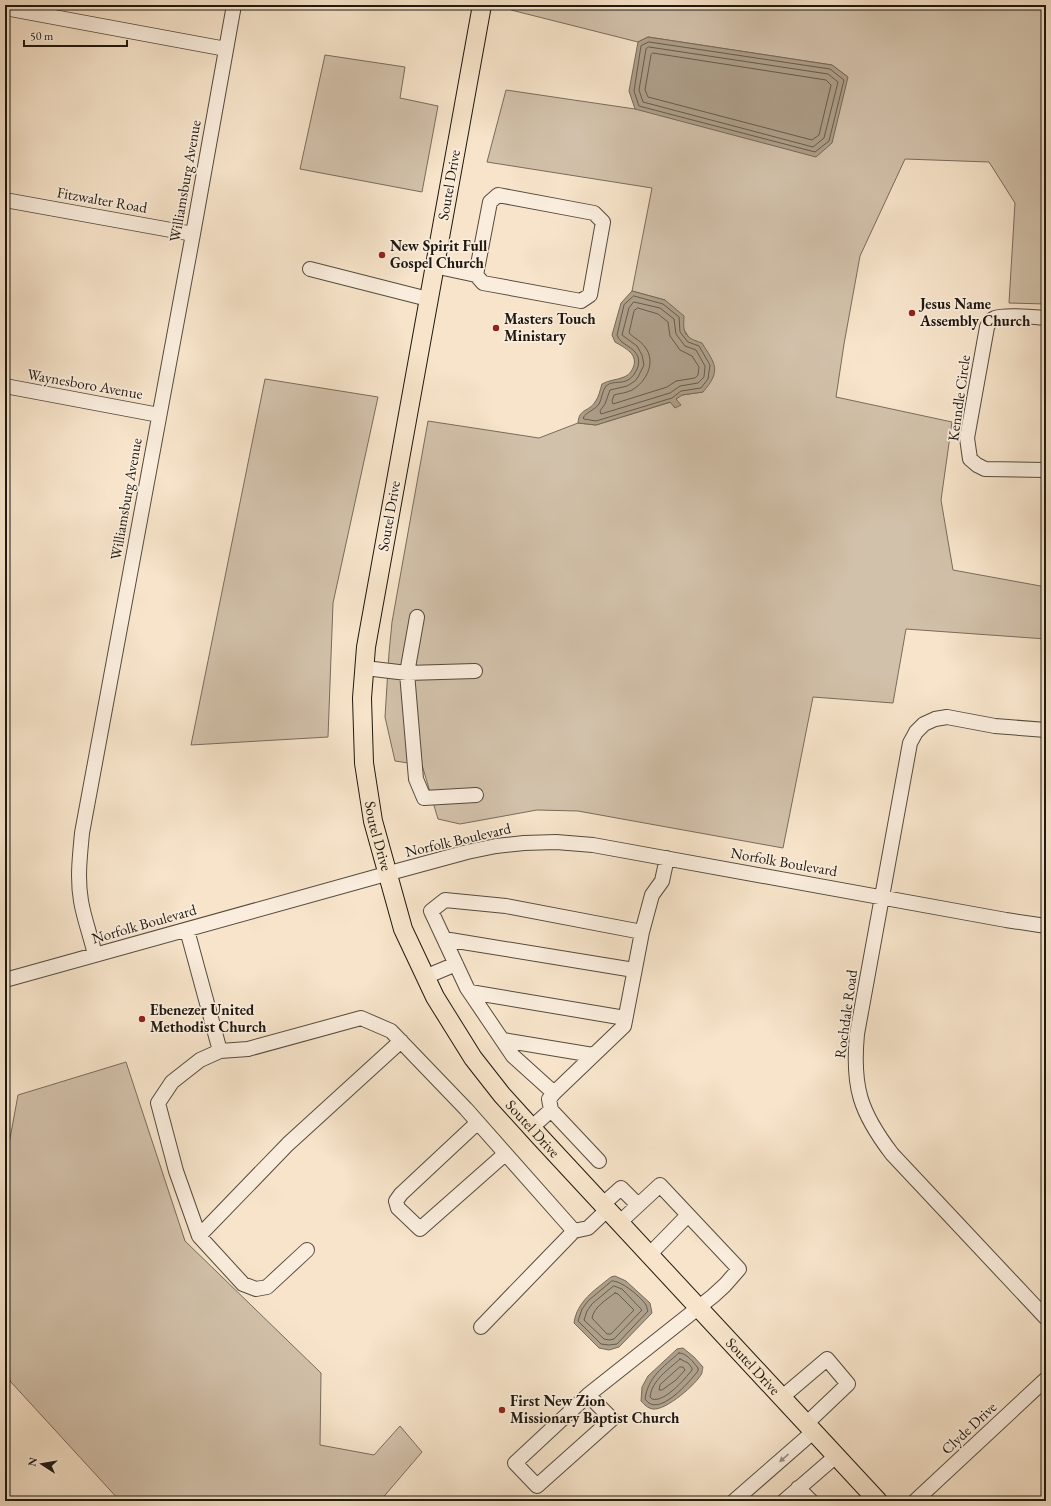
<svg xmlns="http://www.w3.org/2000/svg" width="1051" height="1506" viewBox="0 0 1051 1506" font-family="'EB Garamond',serif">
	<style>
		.green { fill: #d2c1aa; stroke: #786c5c }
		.water { fill: #ae9f8a; stroke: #756959 }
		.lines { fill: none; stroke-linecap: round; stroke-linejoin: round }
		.shore { stroke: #665c4c; stroke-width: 1 }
		.minor-casing { stroke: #554b3e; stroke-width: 16 }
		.major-casing { stroke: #1f180f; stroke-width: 20 }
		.minor { stroke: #faeddd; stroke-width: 14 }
		.major { stroke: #f7e4ca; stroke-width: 18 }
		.oneway { fill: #978d80 }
		.poi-dot { fill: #8f2418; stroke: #faeddd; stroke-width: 1.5 }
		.labels { text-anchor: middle; stroke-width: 3.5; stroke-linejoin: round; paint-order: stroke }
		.street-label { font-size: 15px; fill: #1f180f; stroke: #faeddd }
		.poi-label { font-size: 15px; font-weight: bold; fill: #1f180f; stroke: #faeddd; text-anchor: start }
	</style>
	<rect width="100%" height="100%" fill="#f7e4ca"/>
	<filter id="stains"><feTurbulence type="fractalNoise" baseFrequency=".005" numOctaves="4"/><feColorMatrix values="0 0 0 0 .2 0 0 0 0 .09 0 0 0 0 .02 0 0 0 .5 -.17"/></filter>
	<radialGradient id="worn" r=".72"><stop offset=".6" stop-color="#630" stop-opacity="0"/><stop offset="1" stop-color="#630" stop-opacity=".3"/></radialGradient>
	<path class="green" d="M512,5h534v299l-37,-1 6,-100 -26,-41 -84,-3 -45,97 -16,88 -8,53 116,25 -11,78 12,70 93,17v52l-140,-10 -13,74 -80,-6 -30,151 -205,-37 -41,-1 -77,14 -22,-5 -16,-54 -27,-4 -10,-44 4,-64 3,-31 36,-201 111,17 39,-15 18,2 75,-23 4,6 1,-9 6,-4 21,-3 -13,-53 -25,-39 -33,-9 20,-103 -165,-26 19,-72 129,19 213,-32 -16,-12 -184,-28 -10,5 -127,-32z
		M325,55l80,12 -5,31 38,8 -16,86 -122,-23z
		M265,379l113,18 -45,206 -5,134 -137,8z
		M126,1062l59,179 136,132 -1,72 54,10 26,-29 22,26 -42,49h-260l-110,-120 -5,-32v-183l13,-71z"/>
	<path class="water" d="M648,37l184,28 16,12 -16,66 -16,14 -181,-48 -6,-18 9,-49z
		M632,291l33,9 19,16c-1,18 0,21 18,27 13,21 20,27 1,49l-21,3 -6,4 5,6 -6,3 -5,-6 -74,23 -18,-2c1,-15 11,-11 17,-21 4,-5 5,-12 7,-18 7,-4 15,-4 22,-7 5,-2 7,-5 9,-9 6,-14 -8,-20 -18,-26l-3,-7 9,-32z
		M615,1276l11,5 24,22 2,10 -33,34 -10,3 -10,-2 -25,-25c3,-22 21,-33 37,-46z
		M683,1348l11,9 9,10c0,0 -1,5 -1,6 -5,11 -37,38 -49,36 -6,-1 -8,-4 -12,-8l1,-14 6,-11 29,-27z"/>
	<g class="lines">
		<path class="shore" d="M649,42l181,27 14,11 -15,61 -14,11 -176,-46 -5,-15 7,-45z
			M649,47l179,27 10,8 -14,56 -11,9 -170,-45 -4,-12 7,-41z
			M653,53l173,27 5,5 -12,50 -7,5 -164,-43 -3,-7 6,-35z
			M634,296l29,8 16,13 1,15 8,10 11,4 11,19 -2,14 -7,9 -20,3 -9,7 -76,23 -12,-2 -1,-1c3,-6 12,-8 16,-14 3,-5 3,-13 7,-18 9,-8 22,3 31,-17 2,-4 2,-8 1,-12 -4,-11 -18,-12 -21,-22l7,-30z
			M634,302l26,6 14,11 2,15 9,12 11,4 9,16 -1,11 -6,6 -18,3 -10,7 -69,21 -1,-3 5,-7 5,-14 17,-4 8,-5 3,-4 6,-12 -2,-10 -5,-9 -15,-11 7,-27z
			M638,308l20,6 10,8 2,14 10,14 12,6 7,11 -1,8 -3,3 -19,3 -9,6 -54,17 -1,-3 2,-6c6,-2 13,-2 18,-5 14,-8 23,-26 15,-40 -5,-9 -12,-11 -18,-17l5,-22z
			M612,1281c9,-1 30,17 34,24 1,1 1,5 2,6l-31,33 -8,1 -8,-1 -23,-23 4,-12 6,-8z
			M614,1286l8,3 20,21 -28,29 -5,1 -5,-1 -20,-19 3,-9 5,-7z
			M615,1293l3,1 16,16 -23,24h-4l-15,-16c2,-11 14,-18 23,-25z
			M679,1353c8,0 14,9 19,15v3c-9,11 -40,48 -53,28 3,-22 18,-32 34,-46z
			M680,1359l8,4 4,5v2c-7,9 -28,33 -40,29l-2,-2c2,-17 18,-27 30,-38z
			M680,1367h3l2,3 -9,10 -14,10h-3l1,-5z"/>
		<g class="minor-casing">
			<path id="minor" d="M5,8l221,41
				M5,200l188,34
				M434,266l42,9 7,8 98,18 9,-6 13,-73 -9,-9 -96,-18 -8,7 -14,73
				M310,269l118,30
				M1046,318c-12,-1 -42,-4 -51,0 -5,2 -6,5 -8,9l-20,111 3,21 7,6 8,4 61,1
				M5,386l154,29
				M417,617l-10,56 9,106 8,19 52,-3
				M365,668l42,5 68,-2
				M1046,730l-51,-4 -48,-9 -12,2 -11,5 -8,8 -6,11 -53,291c-5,53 3,78 35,120l154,164
				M187,930l33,121 28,-2 113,-31 30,13 75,78 108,122 -93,96
				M444,939l190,31
				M95,955c-4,-18 -11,-36 -14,-54 -4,-23 -1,-46 1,-68l111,-599 41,-229
				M425,977l31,-13
				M5,980l381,-106 81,-22 29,-6 28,-3 32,-1 37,3 413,75 40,6
				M470,992l155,26
				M503,1040l90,15
				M220,1051l-20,9 -28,22 -14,21 18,68 23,65 89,-92 113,-103
				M554,1093l70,-67 18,-94
				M551,1110l48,51
				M477,1123l-76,71 -5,7 2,7 22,21 85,-75
				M531,1128l20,-18 -2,-11 5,-6 -41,-37 -46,-68 -36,-77 14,-11 61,6 136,26 10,-37 10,-14 5,-23
				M602,1205l19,-17 17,17
				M574,1231l14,-3 19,-18
				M199,1236l44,48 13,5 11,-2 40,-37
				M649,1255l39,-40
				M588,1395l-73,68 22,23 75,-67 -24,-24 125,-99 12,-11 14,-16 -79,-84 -41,38
				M781,1398l46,-39 21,25 -42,40
				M798,1488l13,13
				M734,1501l79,-69
				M784,1501l52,-45
				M915,1501l131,-122"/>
		</g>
		<g class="major-casing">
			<g id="major">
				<path id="s1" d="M482,5l-116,642 -4,51 2,65 9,58 30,108 32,68 38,61 29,37 39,43 337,363"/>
			</g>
		</g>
		<use href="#minor" class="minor"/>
		<use href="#major" class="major"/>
	</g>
	<defs><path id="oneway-solid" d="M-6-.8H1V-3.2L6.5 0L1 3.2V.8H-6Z"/></defs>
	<use class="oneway" href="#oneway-solid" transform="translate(784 1458) rotate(139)"/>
	<g class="poi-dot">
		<circle cx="382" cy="255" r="4"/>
		<circle cx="912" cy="313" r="4"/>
		<circle cx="496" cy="328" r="4"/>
		<circle cx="142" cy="1019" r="4"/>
		<circle cx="502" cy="1410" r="4"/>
	</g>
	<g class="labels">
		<g class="street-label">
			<text transform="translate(185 181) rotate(-80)" y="5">Williamsburg Avenue</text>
			<text transform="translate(449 185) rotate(-80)" y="5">Soutel Drive</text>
			<text transform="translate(102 200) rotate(10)" y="5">Fitzwalter Road</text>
			<text transform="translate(85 384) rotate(10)" y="5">Waynesboro Avenue</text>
			<text transform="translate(959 398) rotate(-82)" y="5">Kenndle Circle</text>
			<text transform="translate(126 499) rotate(-80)" y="5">Williamsburg Avenue</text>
			<text transform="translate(389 516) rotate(-80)" y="5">Soutel Drive</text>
			<text dy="5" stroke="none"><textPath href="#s1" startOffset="843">Soutel Drive</textPath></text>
			<text transform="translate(458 840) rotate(-13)" y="5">Norfolk Boulevard</text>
			<text transform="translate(784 862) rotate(10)" y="5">Norfolk Boulevard</text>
			<text transform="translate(144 924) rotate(-16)" y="5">Norfolk Boulevard</text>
			<text transform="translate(846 1014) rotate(-82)" y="5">Rochdale Road</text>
			<text dy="5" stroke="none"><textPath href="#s1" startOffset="1179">Soutel Drive</textPath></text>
			<text dy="5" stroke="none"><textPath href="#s1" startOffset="1503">Soutel Drive</textPath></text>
			<text transform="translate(969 1428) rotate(-43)" y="5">Clyde Drive</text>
		</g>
		<g class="poi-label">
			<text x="390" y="251">New Spirit Full<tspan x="390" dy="17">Gospel Church</tspan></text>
			<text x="920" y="309">Jesus Name<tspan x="920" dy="17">Assembly Church</tspan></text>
			<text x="504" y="324">Masters Touch<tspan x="504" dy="17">Ministary</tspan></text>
			<text x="150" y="1015">Ebenezer United<tspan x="150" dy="17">Methodist Church</tspan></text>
			<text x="510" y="1406">First New Zion<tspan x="510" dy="17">Missionary Baptist Church</tspan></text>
		</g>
	</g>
	<rect width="1051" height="1506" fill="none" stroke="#f7e4ca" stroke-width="20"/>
	<rect x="6" y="6" width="1039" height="1494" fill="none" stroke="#1f180f" stroke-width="2"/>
	<rect x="10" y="10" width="1031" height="1486" fill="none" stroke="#1f180f"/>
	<g transform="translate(42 1464) rotate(282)" stroke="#faeddd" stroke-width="3" paint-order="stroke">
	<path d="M0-3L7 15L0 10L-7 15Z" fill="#1f180f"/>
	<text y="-6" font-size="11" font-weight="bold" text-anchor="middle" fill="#1f180f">N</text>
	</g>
	<path d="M24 40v6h103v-6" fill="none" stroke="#1f180f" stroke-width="2"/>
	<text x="30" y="40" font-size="12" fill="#1f180f" stroke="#faeddd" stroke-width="3" paint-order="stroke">50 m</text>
	<rect width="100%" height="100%" filter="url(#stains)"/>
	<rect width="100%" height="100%" fill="url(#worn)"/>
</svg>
